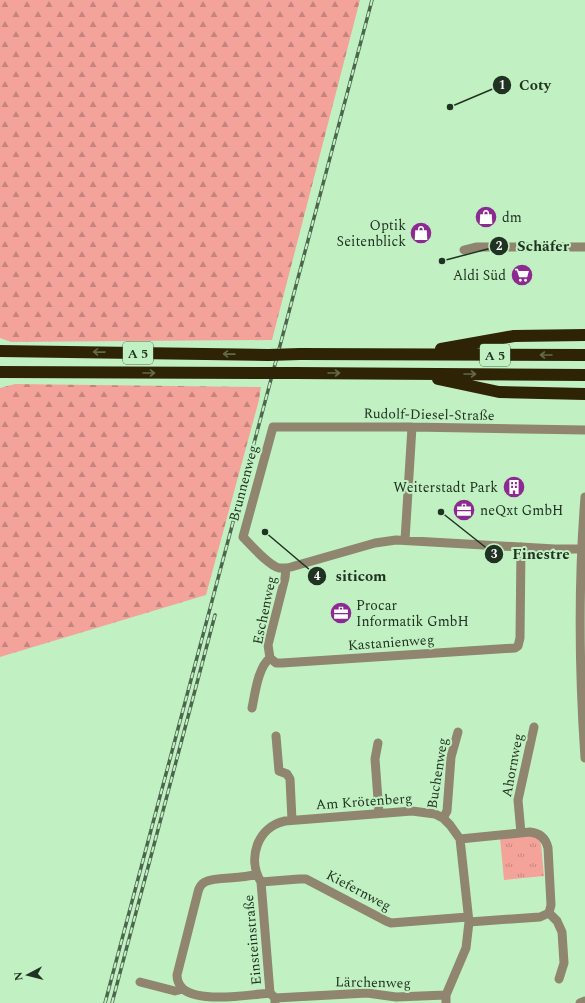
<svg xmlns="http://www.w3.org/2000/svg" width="585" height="1003" viewBox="0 0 585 1003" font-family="Spectral,serif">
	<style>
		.forest { fill: url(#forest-firs) }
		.park { fill: url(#park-tufts) }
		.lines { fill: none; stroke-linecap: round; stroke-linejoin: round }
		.minor { stroke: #90856f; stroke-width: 9 }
		.highway { stroke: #2f2306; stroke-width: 12 }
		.rail-casing { stroke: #4c664d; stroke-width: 3.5 }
		.rail { stroke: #c1f1c3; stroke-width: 2; stroke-dasharray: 6; stroke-linecap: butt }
		.highway-bridge { stroke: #2f2306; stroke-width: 12 }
		.oneway { stroke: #626b48 }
		.labels { text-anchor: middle; stroke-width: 4; stroke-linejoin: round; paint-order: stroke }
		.shield { fill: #c1f1c3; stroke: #506b52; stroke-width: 1 }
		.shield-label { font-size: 13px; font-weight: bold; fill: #203221 }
		.poi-label { font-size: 14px; fill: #203221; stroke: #c1f1c3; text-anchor: start }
		.street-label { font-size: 14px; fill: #203221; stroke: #c1f1c3 }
		.leader { fill: none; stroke: #203221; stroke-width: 1.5 }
		.callout-dot { fill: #203221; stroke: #c1f1c3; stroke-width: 1.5 }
		.mark-label { font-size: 12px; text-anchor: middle; font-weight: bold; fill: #fff }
		.callout-label { font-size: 15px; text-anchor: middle; font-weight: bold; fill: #203221; stroke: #c1f1c3; stroke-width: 4; stroke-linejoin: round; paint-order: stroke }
	</style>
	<defs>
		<pattern id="forest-firs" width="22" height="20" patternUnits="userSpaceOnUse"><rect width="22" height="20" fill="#f4a39a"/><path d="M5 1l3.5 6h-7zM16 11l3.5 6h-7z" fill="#c5857d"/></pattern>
		<pattern id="park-tufts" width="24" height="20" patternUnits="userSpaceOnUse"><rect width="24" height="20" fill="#f4a39a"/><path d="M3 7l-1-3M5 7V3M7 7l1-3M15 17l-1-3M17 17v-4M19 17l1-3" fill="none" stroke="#c5857d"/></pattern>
	</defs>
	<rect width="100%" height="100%" fill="#c1f1c3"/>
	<path class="forest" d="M0,0h360l-88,340 -261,2 -11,-4z
		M15,384l246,3 -2,13 -53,195 -206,62v-269z"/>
	<path class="park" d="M531,834l7,4 3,6 3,32 -40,4 -4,-42z"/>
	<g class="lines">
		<path class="minor" d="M464,250l12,-3h109
			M585,430l-173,-3h-139l-30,110c8,8 25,28 36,31 4,0 8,0 12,-1l84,-24 21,-3 159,9h30
			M585,497c-7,87 -6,174 0,261
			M405,540l7,-113
			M270,658l6,5h6l233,-15 3,-2 2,-8 1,-91
			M270,658l-2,-13 17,-67 1,-10
			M252,708c3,-14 6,-41 18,-50
			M276,736l3,35 8,3 3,5 2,41
			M378,743l-3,16 4,54
			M443,818l4,-7 4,-54 7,-25
			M521,833l-3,-33 16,-73
			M460,839l70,-7c10,1 16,7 18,16l3,57 -2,8
			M256,874c-14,6 -41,2 -51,8 -4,2 -6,6 -7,10l-21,83c0,5 2,10 6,14 17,14 66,6 87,4
			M261,882l38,-3h7l80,42 5,2 77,-6
			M549,913l8,8 5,11 2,31 -5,16
			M469,922l71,-5 9,-4
			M140,982l35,9 8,-2
			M275,998l92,-5 29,4 50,-2
			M275,1003v-5l-5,-5 -9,-111c-14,-23 -4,-55 24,-61l127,-10 23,3 8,4 7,7 10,14 9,83 -3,26 -20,47v8
			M580,1003l5,-2"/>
		<path class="highway" d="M441,349l73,-13 71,-1
			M0,351l268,4
			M300,354l285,1
			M0,372l263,1
			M295,373l290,2
			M438,379l61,13 86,2"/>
		<g class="rail-casing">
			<path id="rail" d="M105,1003l267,-1003
				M112,1003l103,-388"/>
		</g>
		<use href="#rail" class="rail"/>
		<path class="highway-bridge" d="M268,355l32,-1
			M263,373h32"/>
	</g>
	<defs><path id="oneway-shaft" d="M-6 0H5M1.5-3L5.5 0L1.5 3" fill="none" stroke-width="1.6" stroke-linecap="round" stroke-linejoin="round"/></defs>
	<g class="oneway">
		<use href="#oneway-shaft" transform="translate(99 352) rotate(-179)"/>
		<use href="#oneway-shaft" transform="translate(229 354) rotate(-179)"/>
		<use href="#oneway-shaft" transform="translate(546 355) rotate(-180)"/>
		<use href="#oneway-shaft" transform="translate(149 373)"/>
		<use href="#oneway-shaft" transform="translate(334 373)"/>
		<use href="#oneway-shaft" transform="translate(470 374)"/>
	</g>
	<defs>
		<g id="shop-disc" transform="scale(1.15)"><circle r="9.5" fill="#8c2a91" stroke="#c1f1c3"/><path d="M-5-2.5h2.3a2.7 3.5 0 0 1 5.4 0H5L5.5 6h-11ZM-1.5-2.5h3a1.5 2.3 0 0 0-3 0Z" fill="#fff"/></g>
		<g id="supermarket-disc" transform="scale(1.15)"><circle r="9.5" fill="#8c2a91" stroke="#c1f1c3"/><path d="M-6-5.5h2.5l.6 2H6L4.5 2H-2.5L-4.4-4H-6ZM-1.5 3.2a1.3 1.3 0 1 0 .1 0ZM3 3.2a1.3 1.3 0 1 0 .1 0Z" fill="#fff"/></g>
		<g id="building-disc" transform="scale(1.15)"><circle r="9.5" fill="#8c2a91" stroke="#c1f1c3"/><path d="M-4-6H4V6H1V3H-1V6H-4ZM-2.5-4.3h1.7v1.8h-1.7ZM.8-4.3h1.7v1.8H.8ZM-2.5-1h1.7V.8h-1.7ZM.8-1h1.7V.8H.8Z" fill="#fff"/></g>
		<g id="office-disc" transform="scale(1.15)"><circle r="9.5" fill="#8c2a91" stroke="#c1f1c3"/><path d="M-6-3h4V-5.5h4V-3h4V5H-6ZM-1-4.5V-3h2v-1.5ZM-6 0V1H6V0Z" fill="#fff"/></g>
	</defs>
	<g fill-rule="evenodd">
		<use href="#shop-disc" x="486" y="217"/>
		<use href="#shop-disc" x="421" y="233"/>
		<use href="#supermarket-disc" x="522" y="275"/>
		<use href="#building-disc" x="514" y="487"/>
		<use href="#office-disc" x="464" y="510"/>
		<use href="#office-disc" x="341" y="613"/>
	</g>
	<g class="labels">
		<g class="shield">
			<rect x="123" y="342" width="30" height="22" rx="3"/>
			<rect x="480" y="344" width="30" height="22" rx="3"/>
		</g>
		<g class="shield-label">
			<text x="138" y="358">A 5</text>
			<text x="495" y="360">A 5</text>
		</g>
		<g class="poi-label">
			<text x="502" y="222">dm</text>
			<text x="406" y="230" text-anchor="end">Optik<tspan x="406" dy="16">Seitenblick</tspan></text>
			<text x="506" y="280" text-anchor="end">Aldi Süd</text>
			<text x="498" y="492" text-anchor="end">Weiterstadt Park</text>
			<text x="480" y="515">neQxt GmbH</text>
			<text x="356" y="610">Procar<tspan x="356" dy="16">Informatik GmbH</tspan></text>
		</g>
		<g class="street-label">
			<text transform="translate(429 414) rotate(1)" y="5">Rudolf-Diesel-Straße</text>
			<text transform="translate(243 483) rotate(-75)" y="5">Brunnenweg</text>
			<text transform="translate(264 610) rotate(-78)" y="5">Eschenweg</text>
			<text transform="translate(391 642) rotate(-4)" y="5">Kastanienweg</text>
			<text transform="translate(512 765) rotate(-79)" y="5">Ahornweg</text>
			<text transform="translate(437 773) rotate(-81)" y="5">Buchenweg</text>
			<text transform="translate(364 801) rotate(-4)" y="5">Am Krötenberg</text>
			<text transform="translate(359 890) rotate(28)" y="5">Kiefernweg</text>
			<text transform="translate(252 940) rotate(-95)" y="5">Einsteinstraße</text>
			<text transform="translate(373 982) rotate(1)" y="5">Lärchenweg</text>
		</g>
	</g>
	<path class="leader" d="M450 107L502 85M442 261L499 246M441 512L494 554M265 532L317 576"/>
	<g class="callout-dot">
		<circle cx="450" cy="107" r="4"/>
		<circle cx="442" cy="261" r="4"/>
		<circle cx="441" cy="512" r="4"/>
		<circle cx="265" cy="532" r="4"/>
		<circle cx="502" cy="85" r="10"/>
		<circle cx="499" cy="246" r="10"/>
		<circle cx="494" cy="554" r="10"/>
		<circle cx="317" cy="576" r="10"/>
	</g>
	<g class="mark-label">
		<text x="502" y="89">1</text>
		<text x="499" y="250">2</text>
		<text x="494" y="558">3</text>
		<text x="317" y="580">4</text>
	</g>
	<g class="callout-label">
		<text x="535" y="90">Coty</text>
		<text x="543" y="251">Schäfer</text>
		<text x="541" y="559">Finestre</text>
		<text x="361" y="581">siticom</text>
	</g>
	<g transform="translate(28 975) rotate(263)" stroke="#c1f1c3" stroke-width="3" paint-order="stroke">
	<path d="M0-3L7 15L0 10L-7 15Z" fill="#203221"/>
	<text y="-6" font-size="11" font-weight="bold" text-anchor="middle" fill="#203221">N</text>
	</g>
</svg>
